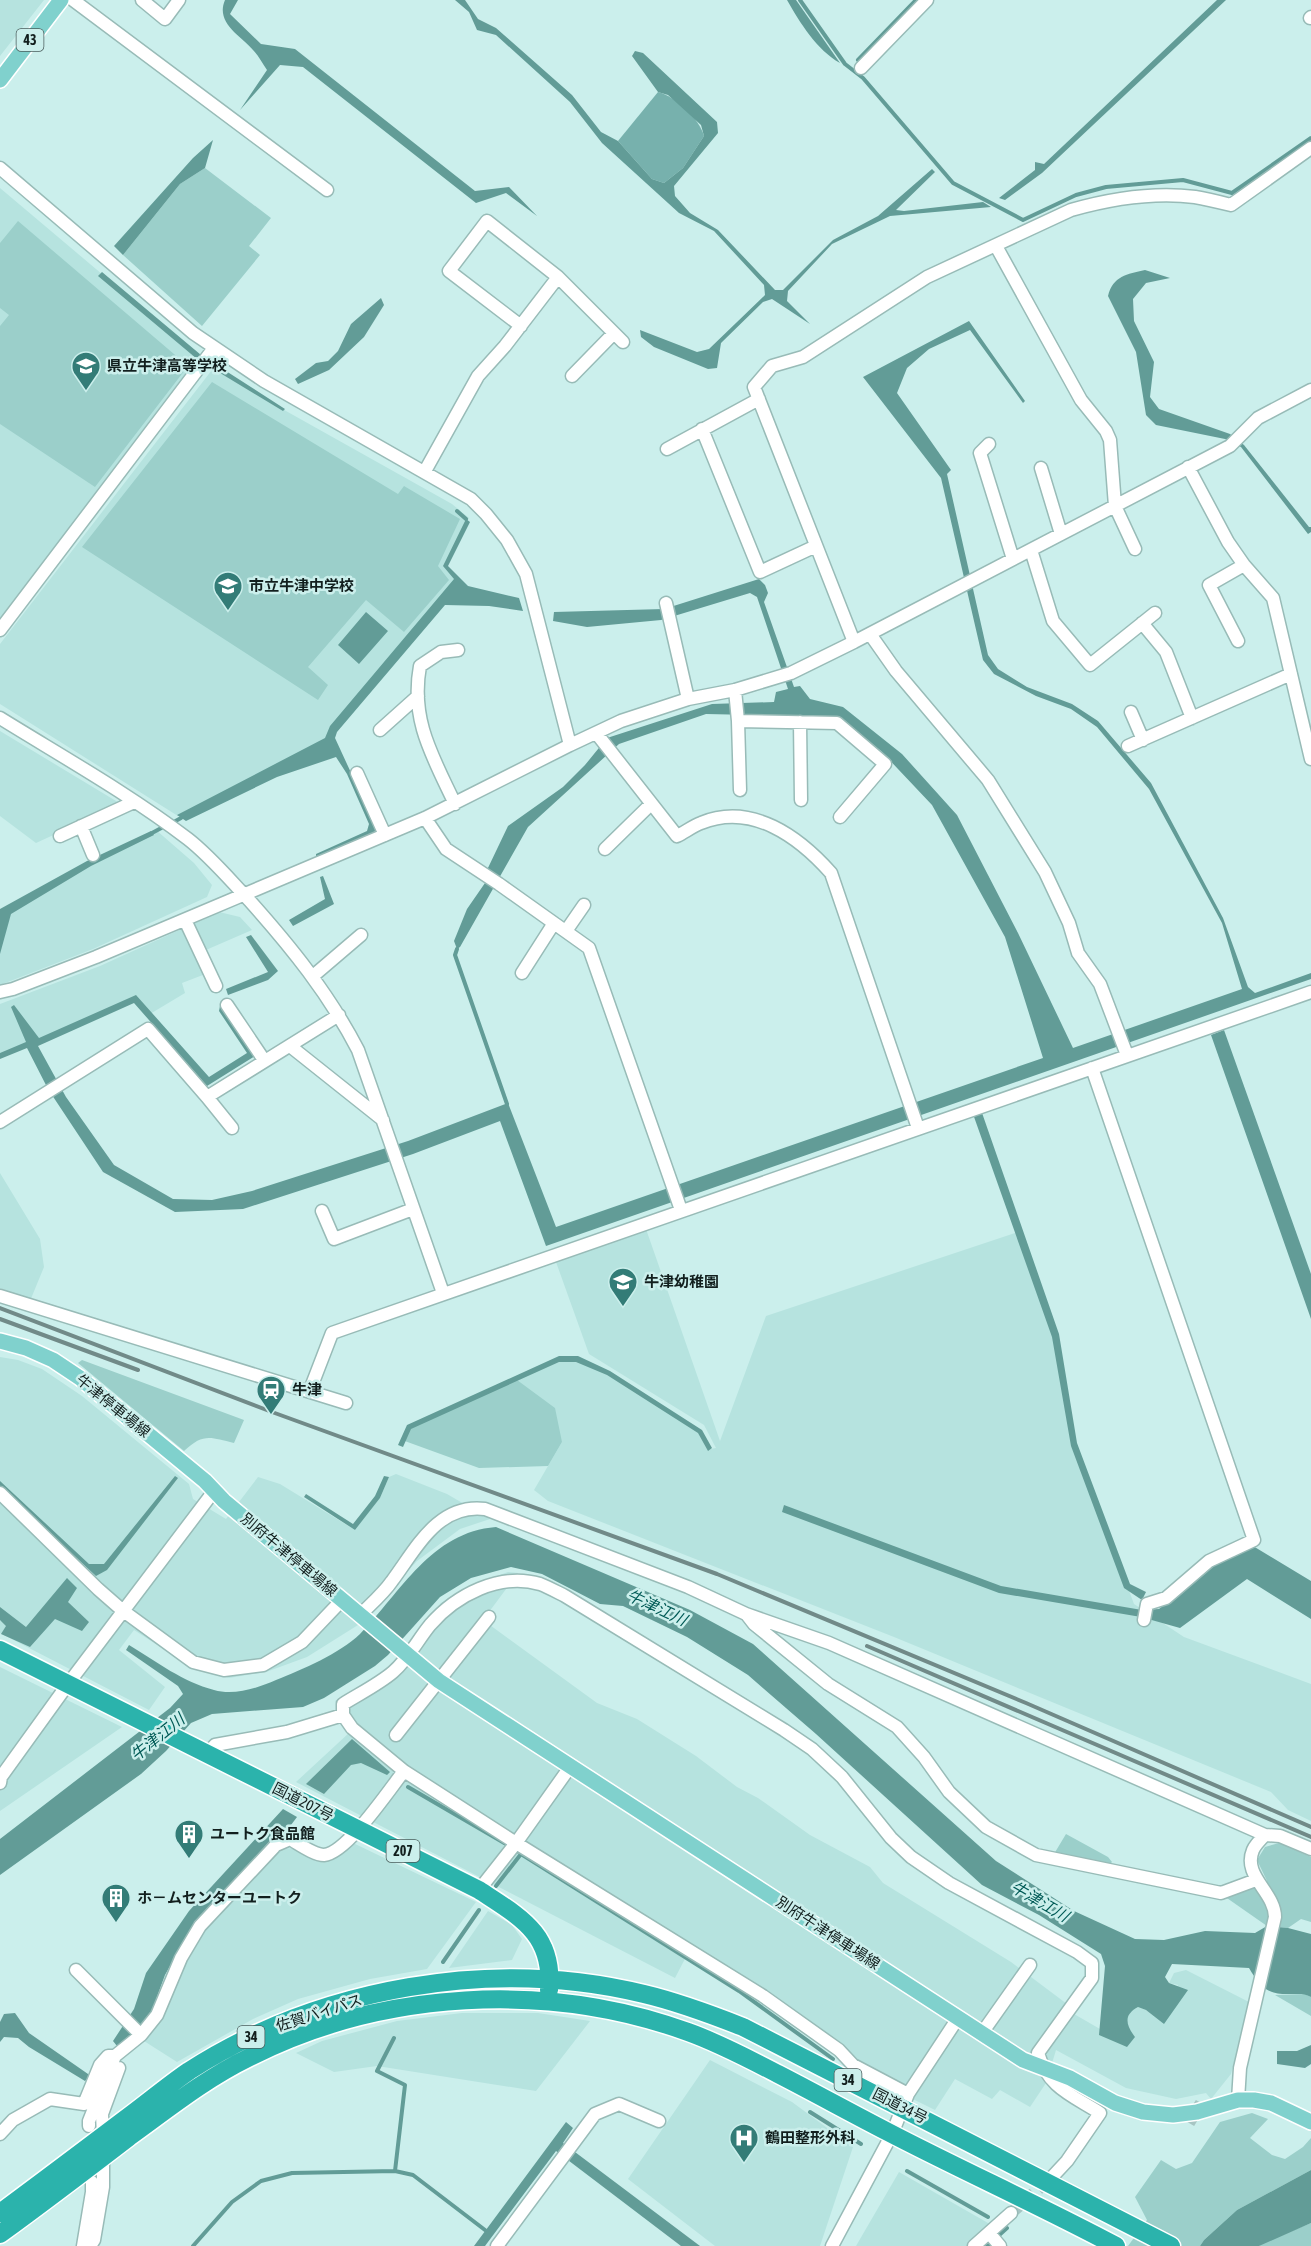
<svg xmlns="http://www.w3.org/2000/svg" width="1311" height="2246" viewBox="0 0 1311 2246" font-family="'Asap Condensed','Noto Sans JP',sans-serif">
	<style>
		.built { fill: #b6e3df }
		.green { fill: #9bcfca }
		.forest { fill: #77b1ad }
		.water { fill: #629c97 }
		.lines { fill: none; stroke-linecap: round; stroke-linejoin: round }
		.stream { stroke: #629c97; stroke-width: 4 }
		.minor-tunnel { stroke: #a6c5c3; stroke-width: 12; stroke-dasharray: 12 6; stroke-linecap: butt }
		.minor-casing { stroke: #98bbb7; stroke-width: 15 }
		.major-casing { stroke: #fff; stroke-width: 18 }
		.highway-casing { stroke: #fff; stroke-width: 21 }
		.minor { stroke: #fff; stroke-width: 12 }
		.major { stroke: #80d1cd; stroke-width: 15 }
		.highway { stroke: #2bb3ac; stroke-width: 18 }
		.rail { stroke: #718a88; stroke-width: 4 }
		.labels { text-anchor: middle; stroke-width: 5; stroke-linejoin: round; paint-order: stroke }
		.shield { fill: #cbefec; stroke: #4a5d5c; stroke-width: 1.5 }
		.shield-label { font-size: 14px; font-weight: bold; fill: #121f1e }
		.poi-label { font-size: 15px; font-weight: bold; fill: #121f1e; stroke: #cbefec; text-anchor: start }
		.street-label { font-size: 15px; fill: #121f1e; stroke: #cbefec }
		.water-label { font-size: 16px; font-style: italic; fill: #015a56; stroke: #cbefec }
	</style>
	<rect width="100%" height="100%" fill="#cbefec"/>
	<path class="built" d="M0,0h44l-44,56z
		M0,188l199,168 -199,263z
		M215,366l71,45 166,93 17,14 -24,47 12,14 -131,162 -148,75 -178,-112v-60z
		M0,731l121,73 -85,39 -36,-27z
		M156,830l38,33 18,22 -5,12 -114,52 -93,36v-71z
		M219,912l21,5 12,13 -53,23 9,20 -26,10 3,10 -35,21 -16,-14 -134,56v-52l100,-38z
		M0,1173l40,66 4,28 -14,34 -30,-11z
		M646,1229l74,212 46,-125 249,-83 4,1 36,104 20,108 59,158 50,33 127,47v137l-23,-11 -17,-18 -377,-155 -346,-136 -14,-11 28,-48 -45,-62 42,-21h18l32,13 91,59 10,18 6,-1 -12,-23 -115,-71 -33,-92z
		M0,1357l18,3 24,9 40,27 107,88 4,15 33,20 32,-42 22,7 75,46 25,-32 9,-21 7,-3 51,20 43,25 -30,10 -43,32 -59,64 -51,32 -41,15 -37,6 -36,-10 -59,-38 -15,20 46,37 -16,23 -149,-77z
		M508,1572l10,1 -35,47 114,83 40,16 59,37 41,31 21,11 52,37 60,32 13,16 128,79 56,42 7,10 26,15v6l28,-6 -2,-8 4,-9 8,-5 8,3 18,13 14,-38 -9,-2 5,-10 12,-3 63,32 -18,72 -20,25 -5,-6 -30,6 -50,-11 -70,-38 -10,33 -16,24 -30,-17 -8,9 -37,-20 -20,31 -85,-42 -39,-34 -123,-81 -13,25 -379,-196 54,-50 -15,-31 56,-34 50,-64 32,-18z
		M0,1667l122,60 -122,84z
		M351,1842l125,60 -49,67 -57,10 -72,20 -45,20 -76,43 -33,-21 18,-26 23,-50 23,-39 73,-77 12,-1 26,10z
		M488,1911l24,14 10,14 -10,21 -63,8z
		M462,2013h76l52,8 -54,70 -159,-25 -43,6 -38,-19 26,-12 75,-20z
		M710,2060l82,42 61,45 -33,99h-105l-87,-67z
		M899,2172l89,51 10,9 -16,14h-126z"/>
	<path class="green" d="M205,168l66,50 -22,28 11,9 -58,71 -79,-71 57,-71z
		M18,221l170,145 -93,121 -95,-63v-98l9,-11 -9,-7v-65z
		M212,382l186,112 6,-8 56,33 -22,47 11,14 -45,52 -38,-32 -58,67 20,18 -10,15 -236,-153z
		M82,1360l162,60 -10,23c-24,-6 -31,-10 -50,8l-106,-88z
		M517,1380l38,28 7,34 -14,24 -69,2 -77,-28 6,-13z
		M1066,1834l42,23 4,5 -3,3 -55,-11z
		M1279,1843l32,14v65l-10,-3 -13,9 -21,-2 -43,-30 23,-10 20,-5 -10,-21 8,-13z
		M1305,1994l6,3v19l-36,-21z
		M1252,2113l16,6 -18,19 22,17 13,4 18,-12 8,-9v32l-74,40 -33,30 -4,6h-72l19,-26 -12,-23 26,-37 15,9 16,-6 28,-41z
		M1311,2223v23h-52l4,-3z"/>
	<path class="forest" d="M658,92c18,5 41,26 46,44l-21,32 -19,15 -12,-4 -34,-38z"/>
	<path class="water" d="M225,0h13l-8,14 31,30 34,5 180,142 34,-4 28,29 -31,-23 -30,10 -173,-136 -23,-2 -40,45 27,-40c-5,-7 -8,-14 -14,-20 -12,-14 -38,-27 -28,-50z
		M455,0h10l13,19 18,9 76,67 29,37 17,9 34,38 12,4 19,-15 21,-32 -3,-11 -33,-30 -10,-3 -26,-36 3,-5 8,2 74,69 1,11 -44,53 1,10 15,17 28,17 57,60h8l50,-50 45,-24 54,-47 3,3 -39,38 8,1 79,-9 8,5 -101,9 -58,28 -44,47 -1,10 23,23 -38,-25 -9,3 -42,41 -4,25 -9,1 -54,-22 -13,-10 -1,-7 57,22 12,-3 56,-54 -1,-10 -50,-54 -35,-18 -77,-70 -32,-41 -74,-67 -19,-5 -8,-18z
		M787,0h9l44,63c-23,-13 -40,-40 -53,-63z
		M1217,0h9l-184,173 -37,27 -6,-2 36,-28v-8l9,2z
		M213,140l-8,28 -25,16 -57,71 -9,-9 79,-88z
		M1145,270l25,8 -24,5 -13,16 1,22 20,41 -4,35 9,12 71,25 14,11 65,82h2v5l-3,2 -67,-87 -16,-8 -69,-14 -10,-10 -10,-63 -28,-56c5,-20 19,-22 37,-26z
		M102,272l99,83 84,54 -2,2 -86,-52 -99,-83z
		M381,298l3,7 -20,32 -35,33 -31,14 -3,-5 21,-16 12,-2 10,-10 13,-27z
		M969,321l56,80 -2,2 -53,-73 -41,19 -22,19 -10,25 54,77 -4,4 41,181 10,14 29,18 45,17 26,17 53,62 72,135 25,69 7,6 56,-20v6l-765,267 -46,-125 -87,33 -170,55 -68,3 -72,-40 -55,-83 -21,-41 -27,11v-6l26,-11 -15,-35 3,-2 25,33 97,-43 73,82 38,-24 -28,-42 1,-5 6,2 29,48 -48,30 -73,-83 -96,43 28,51 48,68 59,34 39,1 40,-9 156,-50 100,-38 48,124 487,-169 -38,-121 -73,-132 -51,-54 -46,-34 -129,-3 -87,30 -91,83 -68,120 -3,2 -3,-8 13,-32 18,-26 2,-13 21,-44 55,-39 22,-22 22,-27 105,-34 62,-2 2,-10 12,-3 -31,-92 -7,-4 -89,27 -74,7 -34,-6 1,-9 110,-3 95,-30 6,6 3,8 -4,9 30,85 6,-1 10,13 33,8 59,47 55,61 61,118 55,115 169,-59 -20,-66 -73,-134 -52,-62 -26,-18 -35,-13 -42,-22 -11,-14 -42,-182 -78,-101z
		M466,519l4,3 -22,44 20,20 51,12 4,13 -34,-5 -44,-1 -108,127 -2,6 41,89 -2,7 -58,24v-4l51,-23 2,-7 -22,-50 -11,-17 -59,20 -91,44 -9,-6 148,-77 5,-12 124,-147 -11,-13z
		M366,612l22,19 -29,33 -21,-19z
		M151,831l3,4 -63,31 -80,48 -11,40v-45l87,-48z
		M323,876l11,28 -41,22 -4,-6 36,-21 -5,-22z
		M251,935l27,36 -10,9 -40,15 -2,-6 42,-17 -22,-35z
		M1224,1030l87,244v45l-100,-284z
		M981,1110l78,224 18,109 53,141 16,8 -4,8 -18,-12 -53,-142 -19,-109 -79,-223z
		M559,1356h19l32,15 92,59 10,18 -4,3 -10,-18 -91,-58 -31,-13h-17l-148,67 -8,18 -5,-2 9,-20z
		M175,1476l3,2 -71,92 -11,6 -96,-89v-6l89,83h15z
		M384,1476l5,1 -9,21 -25,32 -51,-33 2,-3 47,30 22,-28z
		M784,1505l217,81 141,24 17,-1 52,-45 42,-18 58,35v38l-64,-40 -67,49 -39,-11 -142,-24 -217,-81z
		M496,1527l194,83 63,34 243,217 78,50 61,28 29,1 41,-9 50,2 12,-7 21,2 23,6v63c-7,-4 -12,-3 -19,-3 -25,1 -31,-6 -43,-26l-77,-4 -7,13 4,6 19,7 -24,34 -18,-14 -8,-3c-15,8 -12,18 -3,30l-8,10 -28,-12 6,-69 -4,-12 -62,-39 -57,-30 -166,-151 -68,-59 -61,-38 -64,-31 -23,-2 -58,-30 -31,-7 -40,11 -31,19 -52,58 -13,11 -51,32 -21,9 -91,7 -21,9 -25,28 -25,23 -141,101v-36l170,-131 13,-14 -5,-8 -52,-36 3,-5c28,17 54,37 85,45 20,6 44,-2 62,-10 27,-11 63,-26 84,-46 41,-42 71,-102 136,-107z
		M67,1578l10,10 -9,14 21,20 -7,9 -27,-12 -25,28 -29,-13 5,-8 -6,-6v-13l26,20z
		M352,1739l38,33 -3,3 -26,-12 -10,2 -27,29 -18,-10z
		M283,1809l14,8 -15,20 -12,4 -79,87 -26,47 -14,38 -22,25 -12,8 -4,-5 21,-32 12,-36 43,-62z
		M15,2013l14,20 59,41v4l-3,3 -56,-34 -11,-9 -14,-1 -4,5v-20l4,-8z
		M1311,2045v19l-6,4 -28,-4v-13h20z
		M566,2122l7,6 -10,15 137,103h-19l-125,-95 -71,95h-11z
		M1311,2170v53l-52,23h-59l4,-6 33,-30z"/>
	<g class="lines">
		<path class="stream" d="M800,0l45,64 18,14 90,105 70,37 53,-25 30,-8 77,-7 49,13 79,-55
			M858,60l58,-60
			M457,511l9,8
			M172,823l9,-5
			M152,833l13,-7
			M457,949l-2,6 52,149
			M408,1787l98,57
			M496,1886l25,-32 218,137 94,68
			M443,1962l36,-52
			M394,2038l-17,33 28,14 -10,86
			M810,2112l51,32
			M907,2171l81,46
			M193,2246l39,-44 29,-21 31,-8 103,-2 18,4 72,55
			M987,2246l20,-18"/>
		<path class="minor-tunnel" d="M1189,2123l12,-20
			M1011,2213l39,-34"/>
		<g class="minor-casing">
			<path id="minor" d="M73,0l254,190
				M142,0l23,19 14,-19
				M1310,18l1,-1
				M861,68l66,-68
				M0,168l193,165 71,48 207,118 15,15 21,26 19,34 44,171 -145,73 -329,139 -83,32 -13,3
				M996,246l85,154 25,31 4,9 5,66 20,43
				M521,326l-72,-55 38,-50 71,56 65,65
				M572,376l42,-43
				M702,429l58,143 56,-26
				M989,444l-9,9 33,106
				M667,449l92,-50
				M1188,467l40,75 16,23 29,33 38,161
				M1041,468l20,66
				M425,471l53,-95 27,-30 53,-69
				M1031,550l22,71 37,44 65,-52
				M666,603l22,96
				M1142,623l24,29 26,66
				M0,630l214,-282
				M870,634l26,37 92,109 57,92 24,51 9,30 22,31 27,71
				M1238,641l-29,-56 35,-20
				M854,642l-100,-255 18,-21 31,-9 124,-80 144,-67c39,-11 84,-18 124,-13 12,2 24,5 36,8l80,-57
				M735,690l3,31 2,69
				M1131,712l12,28
				M0,718c63,39 129,76 188,121 23,18 41,40 61,61 42,47 80,94 109,150l85,243
				M738,721l99,2 48,41 -45,53
				M800,722l1,78
				M380,730l38,-34
				M597,734l80,102c8,-4 16,-10 24,-13 51,-21 98,14 130,50l87,255
				M570,745l51,-24 67,-22 47,-9 56,-17 63,-31 376,-196 28,-28 53,-28
				M1128,746l163,-72
				M357,773l28,62
				M455,804c-22,-47 -45,-84 -35,-138l21,-14 17,-2
				M425,818l21,31 53,35 90,64 92,262
				M81,826l12,29
				M60,836l74,-34
				M605,849l46,-45
				M185,920l31,66
				M566,931l18,-26
				M522,973l32,-50
				M313,976l48,-41
				M227,1005l37,55
				M290,1046l93,74
				M1092,1068l162,472 -45,21 -43,37 -19,6 -3,16
				M207,1097l25,31
				M0,1122l148,-93 59,68 132,-82
				M322,1211l12,28 79,-30
				M0,1296l346,107
				M310,1390l22,-57 979,-341
				M0,1493l98,96 24,21 71,52 31,8 39,-5 39,-23 40,-42
				M360,1615c11,-11 23,-21 32,-34 24,-32 46,-78 93,-72l203,78 58,27 83,29 436,192
				M747,1615l7,9 74,60 69,43 27,30 25,35 37,35 50,28 185,38 35,-13
				M396,1735l93,-118
				M207,1754l8,-9 72,-13 56,-17
				M0,1783l1,-6 67,-93 146,-193
				M479,1890l37,-47 54,-76
				M76,1970l65,65
				M982,2033l48,-68
				M908,2094l-55,-29 -14,-15 -76,-54 -247,-153 -112,-72 -52,-43 -9,-13v-11c16,-10 36,-20 50,-32 16,-14 24,-31 37,-47 26,-30 70,-53 110,-41 8,3 17,8 25,12l219,134 28,19 30,28 49,61 20,19 38,26 128,69 15,11v15l-54,75c10,35 34,42 62,60l-33,48 -14,15
				M1238,2100l2,-32 35,-151c0,-25 -33,-41 -22,-67 2,-5 8,-11 12,-15l15,1 31,13
				M89,2126v-5l26,-65 26,-21 16,-20 24,-57 19,-32 76,-81 14,-6c9,5 24,16 34,16 23,-2 65,-65 80,-84
				M0,2134l13,-14 37,-21 34,5 16,-39 8,-9h7
				M103,2136l-1,-22 17,-46
				M989,2233l11,13
				M83,2246l9,-54v-10
				M90,2246l4,-6 9,-53v-30
				M497,2246l98,-132 24,-10 40,17
				M832,2246l60,-112 16,-40 50,-76
				M974,2246l37,-33"/>
		</g>
		<g class="major-casing">
			<path id="major" d="M0,80l61,-80
				M0,1341l26,7 27,12 27,18 125,103 19,20 215,180 584,379 47,18 45,25 28,9 30,3 24,-3 41,-12h16l17,3 40,19"/>
		</g>
		<g class="highway-casing">
			<path id="highway" d="M0,1650l479,240c41,27 75,44 70,100
				M0,2213c42,-31 83,-62 124,-93 22,-16 43,-34 65,-49 131,-84 304,-114 455,-77 34,8 66,20 99,33l428,219
				M0,2234c44,-32 86,-64 129,-97 39,-28 76,-58 119,-79 133,-68 300,-77 440,-26 31,11 61,27 90,42 37,19 73,39 110,58 75,39 153,74 228,114"/>
		</g>
		<use href="#minor" class="minor"/>
		<use href="#major" class="major"/>
		<use href="#highway" class="highway"/>
		<path class="rail" d="M0,1308l272,104 445,162 309,129 285,124
			M0,1319l138,51
			M867,1646l444,191"/>
	</g>
	<defs>
		<g id="school-pin" transform="scale(1.5)"><path d="M0 17L-7.5 6A9.5 9.5 0 1 1 7.5 6Z" fill="#337c77" stroke="#cbefec"/><path d="M0-5L7-2L0 1L-7-2ZM-4 1L0 2.5L4 1V4Q0 6-4 4Z" fill="#fff"/></g>
		<g id="station-pin" transform="scale(1.5)"><path d="M0 17L-7.5 6A9.5 9.5 0 1 1 7.5 6Z" fill="#337c77" stroke="#cbefec"/><path d="M-3-6H3Q5-6 5-4V2Q5 4 3 4L4.5 6H3L1.5 4h-3L-3 6H-4.5L-3 4Q-5 4-5 2V-4Q-5-6-3-6ZM-3.5-4v3h7v-3ZM-3.5 1v1.5H-2V1ZM2 1v1.5H3.5V1Z" fill="#fff"/></g>
		<g id="building-pin" transform="scale(1.5)"><path d="M0 17L-7.5 6A9.5 9.5 0 1 1 7.5 6Z" fill="#337c77" stroke="#cbefec"/><path d="M-4-6H4V6H1V3H-1V6H-4ZM-2.5-4.3h1.7v1.8h-1.7ZM.8-4.3h1.7v1.8H.8ZM-2.5-1h1.7V.8h-1.7ZM.8-1h1.7V.8H.8Z" fill="#fff"/></g>
		<g id="hospital-pin" transform="scale(1.5)"><path d="M0 17L-7.5 6A9.5 9.5 0 1 1 7.5 6Z" fill="#337c77" stroke="#cbefec"/><path d="M-5-5h3v3.5h4V-5h3V5h-3V1.5h-4V5h-3Z" fill="#fff"/></g>
	</defs>
	<g fill-rule="evenodd">
		<use href="#school-pin" x="86" y="366"/>
		<use href="#school-pin" x="228" y="586"/>
		<use href="#school-pin" x="623" y="1282"/>
		<use href="#station-pin" x="271" y="1390"/>
		<use href="#building-pin" x="189" y="1834"/>
		<use href="#building-pin" x="116" y="1898"/>
		<use href="#hospital-pin" x="744" y="2138"/>
	</g>
	<g class="labels">
		<g class="shield">
			<rect x="16.5" y="29" width="27" height="22" rx="4.5"/>
			<rect x="386.5" y="1840" width="33" height="22" rx="4.5"/>
			<rect x="237.5" y="2026" width="27" height="22" rx="4.5"/>
			<rect x="834.5" y="2069" width="27" height="22" rx="4.5"/>
		</g>
		<g class="shield-label">
			<text x="30" y="45">43</text>
			<text x="403" y="1856">207</text>
			<text x="251" y="2042">34</text>
			<text x="848" y="2085">34</text>
		</g>
		<g class="poi-label">
			<text x="107" y="371">県立牛津高等学校</text>
			<text x="249" y="591">市立牛津中学校</text>
			<text x="644" y="1287">牛津幼稚園</text>
			<text x="292" y="1395">牛津</text>
			<text x="210" y="1839">ユートク食品館</text>
			<text x="137" y="1903">ホ－ムセンターユートク</text>
			<text x="765" y="2143">鶴田整形外科</text>
		</g>
		<g class="street-label">
			<text transform="translate(113 1406) rotate(39)" y="5">牛津停車場線</text>
			<text transform="translate(289 1555) rotate(40)" y="5">別府牛津停車場線</text>
			<text transform="translate(303 1802) rotate(27)" y="5">国道207号</text>
			<text transform="translate(828 1933) rotate(33)" y="5">別府牛津停車場線</text>
			<text transform="translate(319 2013) rotate(-18)" y="5">佐賀バイパス</text>
			<text transform="translate(900 2106) rotate(27)" y="5">国道34号</text>
		</g>
		<g class="water-label">
			<text transform="translate(657 1607) rotate(25)" y="6">牛津江川</text>
			<text transform="translate(157 1737) rotate(-39)" y="6">牛津江川</text>
			<text transform="translate(1040 1901) rotate(30)" y="6">牛津江川</text>
		</g>
	</g>
</svg>
